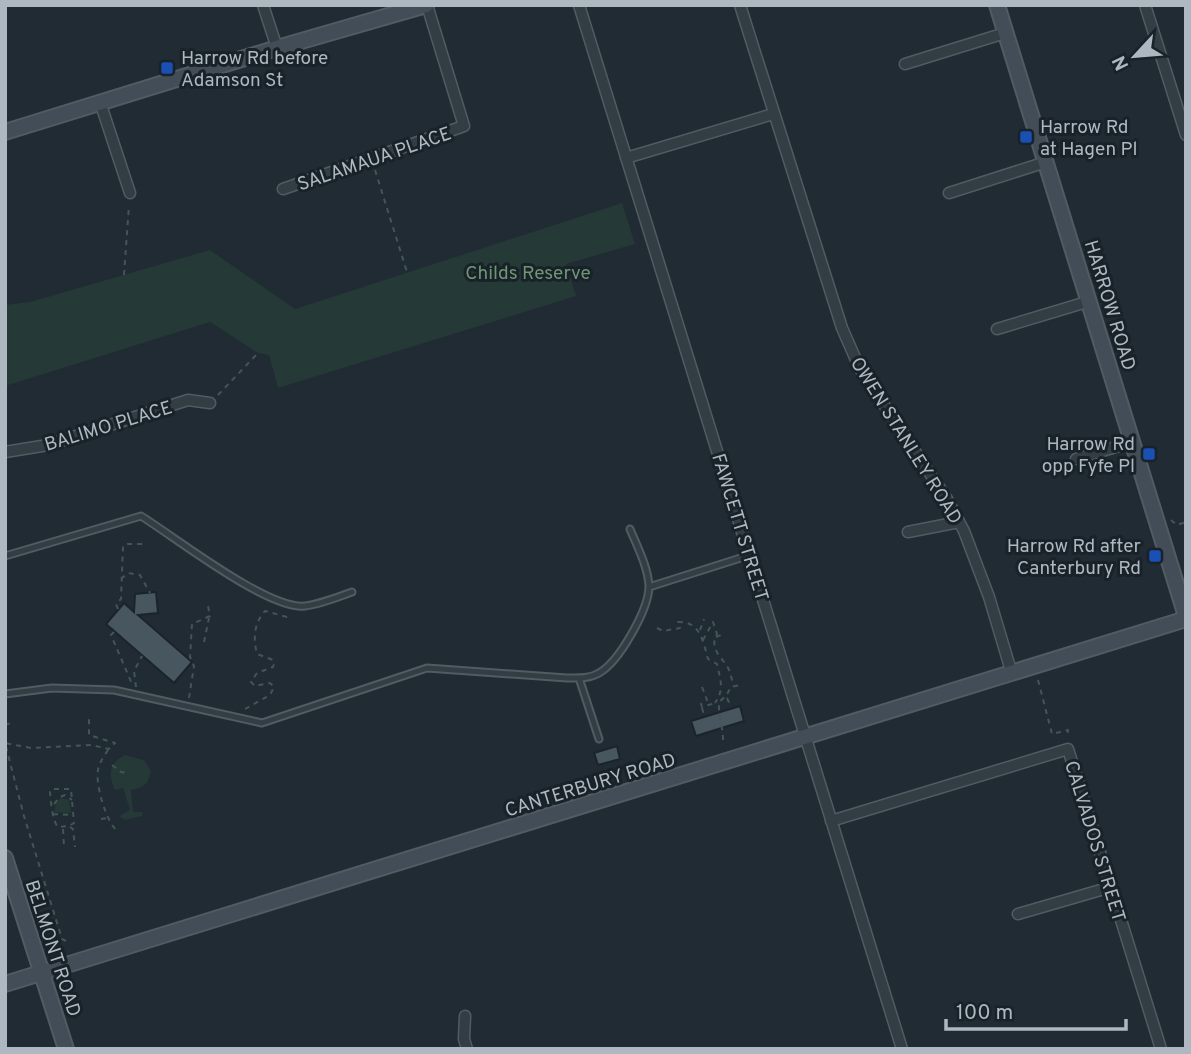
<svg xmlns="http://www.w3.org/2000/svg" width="1191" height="1054" viewBox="0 0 1191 1054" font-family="Overpass,sans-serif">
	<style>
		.green { fill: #253936 }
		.building { fill: #48565f; stroke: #1b242b; stroke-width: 2 }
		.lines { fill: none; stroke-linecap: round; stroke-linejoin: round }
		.lane-casing { stroke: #515b62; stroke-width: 9 }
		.street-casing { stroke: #515b62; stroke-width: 13 }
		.secondary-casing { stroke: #515b62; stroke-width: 18 }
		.path { stroke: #435655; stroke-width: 2; stroke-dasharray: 5 5; stroke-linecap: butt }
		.lane { stroke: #333d44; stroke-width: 5 }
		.street { stroke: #333d44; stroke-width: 10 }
		.secondary { stroke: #424d57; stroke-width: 14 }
		.transit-dot { fill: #1a4fb4; stroke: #192229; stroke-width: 2.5 }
		.labels { text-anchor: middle; stroke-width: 6; stroke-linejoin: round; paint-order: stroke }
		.poi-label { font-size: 19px; fill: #adb8c1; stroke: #192229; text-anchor: start }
		.street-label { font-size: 19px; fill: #adb8c1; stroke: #192229 }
		.park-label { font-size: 19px; fill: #6f9672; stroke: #192229 }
	</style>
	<rect width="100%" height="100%" fill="#202b34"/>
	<path class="green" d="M622,203l13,41 -69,20 10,32 -298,92 -9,-33 -11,-2 -48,-31 -205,64v-81l25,-3 180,-52 85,59z
		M125,755l19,5 7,11c-3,13 -7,17 -20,19l2,22h10l-1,4 -17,4 -6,-4 11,-6 -7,-22 -8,2c-7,-16 -6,-27 10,-35z
		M61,798l8,2 2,13 -17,-1 2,-9z"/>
	<path class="building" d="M156,592l2,21 -20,2 54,47 -18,21 -68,-59 18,-21 10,9 1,-18z
		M740,706l4,15 -48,15 -5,-15z
		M617,746l3,13 -22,6 -4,-12z"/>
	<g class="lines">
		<g class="lane-casing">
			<path id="lane" d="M5,556l136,-40c34,21 127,94 164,90 16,-2 33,-9 47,-14
				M649,587l101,-32
				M579,678l20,61
				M5,694l47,-6 62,2 148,33 165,-55 140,10c11,0 22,1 32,-5 20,-11 50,-64 50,-87 -1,-19 -12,-40 -19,-57"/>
		</g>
		<g class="street-casing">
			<path id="street" d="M263,5l14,43
				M579,5l323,1044
				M740,5l102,323 18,41 87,130 17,32 25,66 23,77
				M1145,5l41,130
				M905,64l100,-31
				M100,102l30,91
				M626,158l147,-44
				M283,189l181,-63 -37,-121
				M949,193l97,-31
				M997,329l93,-28
				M5,452l43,-7 140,-45 22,3
				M1076,459l56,-17
				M908,532l51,-10
				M831,821l237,-72 93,300
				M1018,914l93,-27
				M465,1016l-1,23 3,10"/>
		</g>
		<g class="secondary-casing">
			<path id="secondary" d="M997,5l189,611
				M5,132l272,-84 149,-43
				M5,858l61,191
				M5,984l1181,-365"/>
		</g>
		<path class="path" d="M375,170l32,102
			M124,275l5,-70
			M218,395l40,-42
			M1171,520l6,5 9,-3
			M121,579l7,-6 12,2 10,18
			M118,609l-2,-5 5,-5 2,-53 5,-2h15
			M657,628l6,3 17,-3 -2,-6c22,-1 25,19 30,37l9,5c3,15 8,25 -2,39
			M700,630l4,-11
			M114,632l-3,3 21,49
			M716,637l5,-2
			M703,640l10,-18 4,12c-9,16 7,24 12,36 2,5 3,11 5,17
			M204,642l5,-24
			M1038,680l14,54 16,-4v7
			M136,687l-2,-16 8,-15
			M702,687l5,13 -6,4 1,3 13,-4
			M189,698l5,-32 -4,-9 2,-33 18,-8 -2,-10
			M727,698l4,9
			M702,708l2,7
			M245,709l25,-14 4,-8 -4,-4 -15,3 -4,-4 6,-9 16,-6 1,-3 -1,-4 -16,-6c-4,-16 -3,-31 8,-43l22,6 4,-3
			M5,725l9,-3
			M723,740c0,-13 -5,-25 -4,-38l7,-6 5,-9 9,-2
			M108,750c-4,6 -9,13 -10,20 -3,14 9,56 21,62
			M112,765l9,7 7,1
			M54,789h17l3,34 -5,3 -11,1c-6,-7 -7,-25 -8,-35z
			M54,804l6,-7 5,-2 7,5
			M53,814l19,1
			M101,819l7,-1
			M70,827l3,2 2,18
			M63,829l1,18
			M66,941l-4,-2 -38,-123 -19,-73 26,5 60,-3 18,4 6,-6 -26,-8v-17"/>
		<use href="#lane" class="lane"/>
		<use href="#street" class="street"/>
		<use href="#secondary" class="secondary"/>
	</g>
	<g class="transit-dot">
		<rect x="160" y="61" width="14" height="14" rx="3.5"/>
		<rect x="1019" y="130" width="14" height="14" rx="3.5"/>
		<rect x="1142" y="447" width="14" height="14" rx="3.5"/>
		<rect x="1148" y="549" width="14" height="14" rx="3.5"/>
	</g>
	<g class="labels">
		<g class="poi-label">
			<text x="181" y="64">Harrow Rd before<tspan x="181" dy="22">Adamson St</tspan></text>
			<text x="1040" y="133">Harrow Rd<tspan x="1040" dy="22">at Hagen Pl</tspan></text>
			<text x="1135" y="450" text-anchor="end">Harrow Rd<tspan x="1135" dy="22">opp Fyfe Pl</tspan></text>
			<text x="1141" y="552" text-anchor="end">Harrow Rd after<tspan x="1141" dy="22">Canterbury Rd</tspan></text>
		</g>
		<g class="street-label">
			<text transform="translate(374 158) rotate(-19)" y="7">SALAMAUA PLACE</text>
			<text transform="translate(1111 305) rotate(73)" y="7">HARROW ROAD</text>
			<text transform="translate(108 425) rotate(-17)" y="7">BALIMO PLACE</text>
			<text transform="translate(907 440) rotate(58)" y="7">OWEN STANLEY ROAD</text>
			<text transform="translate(741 527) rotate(73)" y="7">FAWCETT STREET</text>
			<text transform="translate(590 784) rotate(-17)" y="7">CANTERBURY ROAD</text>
			<text transform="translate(1096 841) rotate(73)" y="7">CALVADOS STREET</text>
			<text transform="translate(54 948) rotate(72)" y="7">BELMONT ROAD</text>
		</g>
		<g class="park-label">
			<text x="528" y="279">Childs Reserve</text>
		</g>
	</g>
	<rect width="1191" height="1054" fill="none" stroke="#adb8c1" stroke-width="14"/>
	<g transform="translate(1135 56) rotate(244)" stroke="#192229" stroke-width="5" paint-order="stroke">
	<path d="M0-5L12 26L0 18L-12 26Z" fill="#adb8c1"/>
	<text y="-10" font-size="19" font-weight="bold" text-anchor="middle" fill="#adb8c1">N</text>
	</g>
	<path d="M946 1019v10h180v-10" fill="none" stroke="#adb8c1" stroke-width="3.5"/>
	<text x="956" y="1019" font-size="21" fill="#adb8c1" stroke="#192229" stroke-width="5" paint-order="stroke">100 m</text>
</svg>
